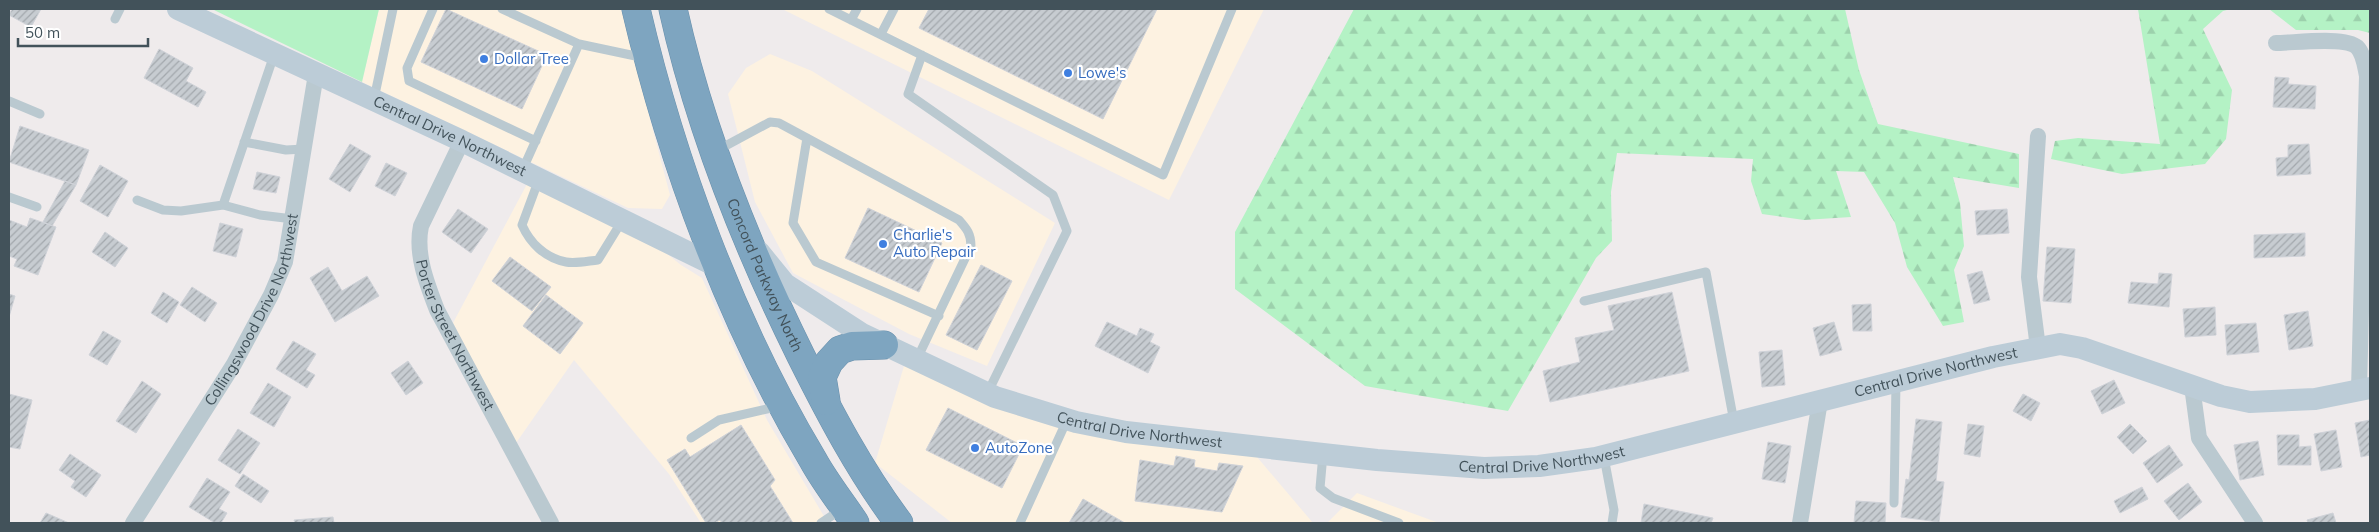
<svg xmlns="http://www.w3.org/2000/svg" width="2379" height="532" viewBox="0 0 2379 532" font-family="Mulish,sans-serif">
	<style>
		.commercial { fill: #fdf2e1 }
		.grass { fill: #b4f2c5 }
		.forest { fill: url(#forest-firs) }
		.building { fill: url(#building-hatch); stroke: #cfd2d8 }
		.lines { fill: none; stroke-linecap: round; stroke-linejoin: round }
		.highway-casing { stroke: #6990ac; stroke-width: 29 }
		.lane { stroke: #bac9d0; stroke-width: 9 }
		.street { stroke: #bac9d0; stroke-width: 16 }
		.secondary { stroke: #bcccd7; stroke-width: 22 }
		.highway { stroke: #7ea5c0; stroke-width: 28 }
		.shop-dot { fill: #3f7fe0; stroke: #fff; stroke-width: 2 }
		.labels { text-anchor: middle; stroke-width: 4.5; stroke-linejoin: round; paint-order: stroke }
		.shop-label { font-size: 15px; fill: #366cbe; stroke: #fff; text-anchor: start }
		.street-label { font-size: 15px; fill: #42525a; stroke: #fff }
	</style>
	<defs>
		<pattern id="forest-firs" width="22" height="20" patternUnits="userSpaceOnUse" patternTransform="scale(1.25)"><rect width="22" height="20" fill="#b4f2c5"/><path d="M5 1l3.5 6h-7zM16 11l3.5 6h-7z" fill="#9cd1ac"/></pattern>
		<pattern id="building-hatch" width="6" height="6" patternUnits="userSpaceOnUse" patternTransform="scale(1.25)"><rect width="6" height="6" fill="#c7ccd1"/><path d="M-1 1l2-2M0 6l6-6M5 7l2-2" fill="none" stroke="#a3a8ad"/></pattern>
	</defs>
	<rect width="100%" height="100%" fill="#efebec"/>
	<path class="commercial" d="M379,9h242l49,186 -8,14 -34,-1 -266,-126z
		M782,9h482l-95,191z
		M770,54l42,17 243,152 -68,143 -78,-32 -116,-61 -38,-71 -27,-108 18,-26z
		M527,184l129,61 25,20 21,13 65,142 61,103h-127l-32,-49 -95,-114 -58,83 -63,-120z
		M904,366l170,65 183,26 56,66h-361l-77,-60z
		M1357,493l82,30h-112z"/>
	<path class="grass" d="M212,9h167l-17,73z"/>
	<path class="forest" d="M1354,9h491l14,61 19,54 141,30v34l-66,-11 7,26 4,43 -10,24 10,52 -21,4 -36,-59 -12,-44 -31,-51 -28,-1 15,46 -47,3 -42,-6 -11,-33 2,-22 -136,-6 -6,39 1,49 -16,17 -88,153 -143,-25 -130,-97v-57z
		M2138,9h93l-8,2 -20,18 29,61 -6,49 -21,25 -83,10 -71,-15 4,-18 23,-3 82,6z
		M2269,9h101v24l-12,-3h-62z"/>
	<path class="building" d="M12,9h29l-10,18 -22,-12z
		M446,9l101,46 -25,54 -101,-47z
		M929,9h228l-54,110 -184,-91z
		M159,49l34,19 -7,13 20,11 -8,15 -54,-29z
		M2275,77l14,1 -1,6 28,2 -1,23 -42,-2z
		M20,126l69,24 -13,35 -67,-23z
		M350,144l21,12 -21,36 -21,-13z
		M2309,144l2,30 -34,2 -1,-18 12,-1v-12z
		M386,163l21,10 -12,23 -20,-10z
		M100,165l28,16 -20,36 -28,-16z
		M257,172l23,5 -4,16 -23,-4z
		M65,181l11,4 -24,41 -9,-4z
		M868,208l74,35 -23,49 -74,-34z
		M458,209l30,20 -17,24 -29,-21z
		M2007,209l2,24 -32,2 -2,-24z
		M30,218l26,9 -18,48 -24,-9 3,-7 -8,-3v-36l18,7z
		M220,223l23,6 -7,28 -23,-6z
		M105,232l23,16 -13,19 -23,-15z
		M2305,233v23l-51,2v-23z
		M2047,247l28,2 -4,54 -28,-2z
		M510,257l41,30 -19,24 -40,-30z
		M981,265l31,16 -35,69 -31,-15z
		M328,267l14,24 25,-15 12,20 -44,26 -25,-44z
		M1982,271l8,29 -16,4 -7,-29z
		M2159,273l13,1 -3,33 -41,-4 3,-21 27,2z
		M192,287l25,16 -12,19 -25,-17z
		M163,292l16,10 -12,21 -16,-10z
		M1672,292l17,79 -139,31 -7,-31 37,-9 -5,-24 39,-8 -6,-24z
		M9,294l6,2 -6,21z
		M546,295l37,28 -23,31 -37,-28z
		M1871,304l1,27h-19l-1,-26z
		M2215,307l1,28 -31,2 -2,-28z
		M2308,311l5,35 -24,4 -5,-35z
		M1107,322l30,14 3,-8 14,6 -4,8 10,5 -12,26 -53,-27z
		M1834,322l8,28 -22,6 -7,-28z
		M2256,323l3,29 -32,3 -2,-30z
		M103,331l18,10 -14,24 -18,-10z
		M293,341l23,13 -10,16 9,5 -8,13 -31,-19z
		M1782,350l3,35 -23,2 -3,-35z
		M408,361l15,22 -17,12 -15,-22z
		M2114,380l11,23 -23,11 -11,-23z
		M142,381l19,13 -25,39 -20,-12z
		M268,383l23,14 -17,30 -24,-14z
		M9,394l23,6 -12,49 -11,-2z
		M2023,394l17,9 -9,18 -18,-10z
		M948,408l75,38 -21,42 -76,-38z
		M1916,419l26,3 -6,59 8,1 -5,40 -38,-5 5,-38 3,1z
		M2370,420v35l-9,2 -6,-34z
		M1968,424l16,2 -4,31 -16,-3z
		M2130,424l17,17 -14,13 -16,-17z
		M741,425l34,55 -5,6 23,37h-71l-2,-3 -6,3h-8l-39,-63 18,-11 5,8z
		M238,429l22,14 -20,31 -22,-14z
		M2336,430l6,37 -21,4 -7,-37z
		M2277,435h22v12l12,-1v19h-33z
		M2258,441l6,34 -24,5 -6,-35z
		M1768,442l23,4 -6,37 -23,-4z
		M2169,445l14,20 -26,18 -14,-20z
		M70,454l31,21 -15,22 -15,-10 4,-6 -16,-11z
		M1176,456l19,4 -1,7 23,4 2,-8 24,3 -21,46 -87,-11 5,-41 34,6z
		M243,474l26,17 -8,12 -26,-17z
		M207,478l23,14 -11,17 8,4 -6,10h-6l-26,-16z
		M2188,483l14,19 -23,18 -15,-19z
		M2142,487l6,12 -28,14 -6,-12z
		M1083,499l42,24h-56z
		M1856,501l30,2 -1,20h-31z
		M1644,504l69,14 -2,5h-70z
		M46,513l23,10h-29z
		M2333,513l3,10h-28l-1,-3z
		M333,517l1,6h-39l-1,-3z"/>
	<g class="lines">
		<g class="highway-casing">
			<g id="highway">
				<path d="M636,9c36,154 95,314 177,451 12,22 28,42 42,63"/>
				<path id="s5" d="M673,9c27,121 73,236 128,347 29,58 59,115 98,167"/>
				<path d="M826,401l-4,-24 7,-15 11,-12 12,-4 32,-1"/>
			</g>
		</g>
		<path class="lane" d="M433,9l-26,59 2,13 127,60
			M502,9l77,35 -57,127
			M829,9l334,166 69,-166
			M115,19l5,-10
			M851,20l6,-11
			M881,34l13,-25
			M579,44l66,14
			M922,55l-14,39 145,101 14,36 -80,163
			M374,99l19,-90
			M9,101l31,13
			M807,138l-14,85 23,39 123,54
			M244,142l42,8 18,-1
			M716,151l54,-29 9,1 180,97c8,9 12,14 12,26l-55,115
			M539,179l-17,46c8,18 23,33 44,37 9,2 22,-1 32,-2l24,-39
			M9,197l28,10
			M137,200l26,10 18,1 42,-6 51,-150
			M223,205l37,10 33,4
			M1584,301l122,-29 28,150
			M691,438l28,-18 61,-14
			M1323,454l-3,34 13,10 66,25
			M1604,457l10,53 -2,13
			M1894,503l2,-121
			M821,523l21,-14
			M1020,523l47,-103"/>
		<g class="street">
			<path d="M2276,43c18,0 69,-7 81,4 7,7 8,20 10,29l-8,314"/>
			<path d="M2038,136l-9,141 9,71"/>
			<path id="s1" d="M462,141l-41,85c-6,28 6,58 16,84l114,213"/>
			<path d="M2192,386l7,52 56,85"/>
			<path id="s2" d="M133,523l101,-159 37,-69 14,-33 31,-188"/>
			<path d="M1800,523l20,-122"/>
		</g>
		<g class="secondary">
			<path id="s3" d="M178,9l284,132 258,127"/>
			<path id="s4" d="M759,252l26,32 77,50 133,63 81,25 50,10 251,28 107,8 55,-2 57,-8 397,-101 67,-13 22,4 139,48 29,6 65,-3 55,-11"/>
		</g>
		<use href="#highway" class="highway"/>
	</g>
	<g class="shop-dot">
		<circle cx="484" cy="59" r="5"/>
		<circle cx="1068" cy="73" r="5"/>
		<circle cx="883" cy="244" r="5"/>
		<circle cx="975" cy="448" r="5"/>
	</g>
	<g class="labels">
		<g class="shop-label">
			<text x="494" y="64">Dollar Tree</text>
			<text x="1078" y="78">Lowe's</text>
			<text x="893" y="240">Charlie's<tspan x="893" dy="17">Auto Repair</tspan></text>
			<text x="985" y="453">AutoZone</text>
		</g>
		<g class="street-label">
			<text dy="5" stroke="none"><textPath href="#s3" startOffset="300">Central Drive Northwest</textPath></text>
			<text dy="5" stroke="none"><textPath href="#s5" startOffset="282">Concord Parkway North</textPath></text>
			<text dy="5" stroke="none"><textPath href="#s2" startOffset="246">Collingswood Drive Northwest</textPath></text>
			<text dy="5" stroke="none"><textPath href="#s1" startOffset="211">Porter Street Northwest</textPath></text>
			<text dy="5" stroke="none"><textPath href="#s4" startOffset="1239">Central Drive Northwest</textPath></text>
			<text dy="5" stroke="none"><textPath href="#s4" startOffset="429">Central Drive Northwest</textPath></text>
			<text dy="5" stroke="none"><textPath href="#s4" startOffset="834">Central Drive Northwest</textPath></text>
		</g>
	</g>
	<rect width="2379" height="532" fill="none" stroke="#42525a" stroke-width="20"/>
	<path d="M18 38v8h130v-8" fill="none" stroke="#42525a" stroke-width="2.5"/>
	<text x="25" y="38" font-size="15" fill="#42525a" stroke="#ffffff" stroke-width="4" paint-order="stroke">50 m</text>
</svg>
